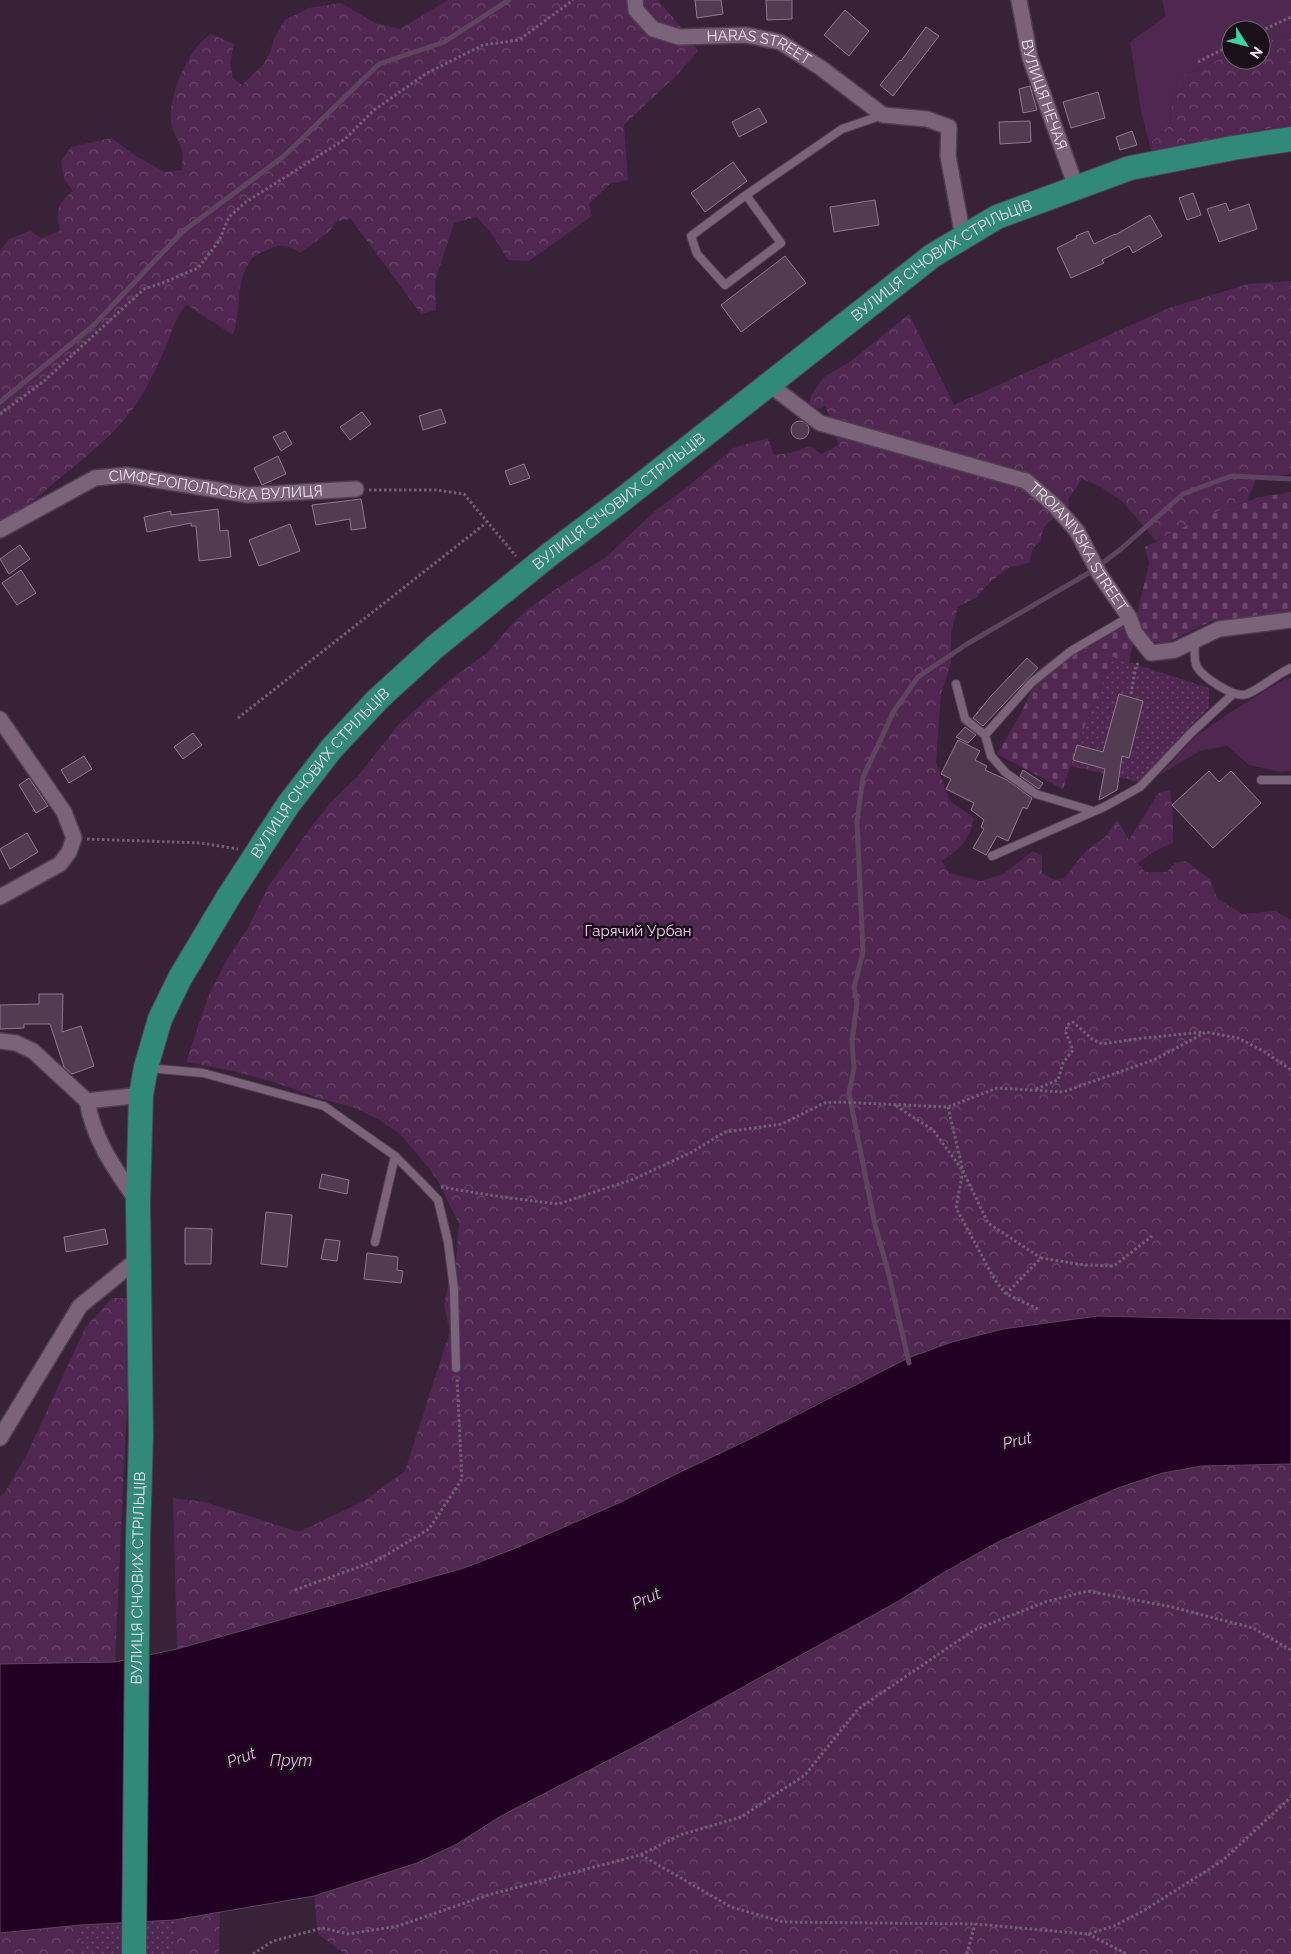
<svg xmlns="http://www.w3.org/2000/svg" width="1291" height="1954" viewBox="0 0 1291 1954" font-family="Raleway,sans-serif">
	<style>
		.grass { fill: url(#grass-dots) }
		.forest { fill: url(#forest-crowns) }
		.cemetery { fill: url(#cemetery-stones) }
		.park { fill: #502751 }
		.water { fill: #210023; stroke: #5f4460 }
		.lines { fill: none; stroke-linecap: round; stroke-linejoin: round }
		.stream { stroke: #5f4460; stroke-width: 5 }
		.building { fill: #523c52; stroke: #927992 }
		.service-casing { stroke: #503f50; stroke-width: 10 }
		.minor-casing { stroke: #503f50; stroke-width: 18 }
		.primary-casing { stroke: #503f50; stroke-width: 26 }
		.path { stroke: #726072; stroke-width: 3; stroke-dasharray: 2.5 2.5; stroke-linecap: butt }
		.service { stroke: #7b637a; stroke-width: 8 }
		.minor { stroke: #7b637a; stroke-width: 15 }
		.primary { stroke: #318979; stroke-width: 24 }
		.labels { text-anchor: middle; stroke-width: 5; stroke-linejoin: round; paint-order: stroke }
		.street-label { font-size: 15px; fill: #efe2ef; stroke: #191019 }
		.park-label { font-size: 15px; fill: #fecdfd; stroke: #191019 }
		.water-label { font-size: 16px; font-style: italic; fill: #fbabfc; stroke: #191019 }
	</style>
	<defs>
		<pattern id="grass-dots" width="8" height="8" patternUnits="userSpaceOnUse" patternTransform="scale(1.25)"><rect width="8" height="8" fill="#502751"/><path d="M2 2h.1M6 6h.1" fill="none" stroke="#6a466a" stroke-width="1.8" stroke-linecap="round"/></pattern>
		<pattern id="forest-crowns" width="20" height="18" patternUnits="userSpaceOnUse" patternTransform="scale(1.25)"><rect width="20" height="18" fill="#502751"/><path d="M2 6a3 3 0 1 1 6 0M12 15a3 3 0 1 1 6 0" fill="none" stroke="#6a466a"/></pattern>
		<pattern id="cemetery-stones" width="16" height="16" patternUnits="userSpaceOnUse" patternTransform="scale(1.25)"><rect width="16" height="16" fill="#502751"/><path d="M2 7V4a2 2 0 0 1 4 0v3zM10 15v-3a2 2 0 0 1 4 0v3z" fill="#6a466a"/></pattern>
	</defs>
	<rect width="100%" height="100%" fill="#372237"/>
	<path class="grass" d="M1113,657l96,31v19l-70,75 -68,-16 6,-21z
		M174,1920l-1,34h-92l-1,-29z"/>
	<path class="forest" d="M448,0h210l32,38 8,13 -21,24 -53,50 4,55 -17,3 -22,21 3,12 -63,45 -21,-1 -14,-23 -17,-20 -23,6 -19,58 1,29 -15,4 -70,-95 -14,2 -8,11 -29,21c-11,-8 -20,-10 -33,-3 -5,3 -13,5 -16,10 -17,23 -9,51 -18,75l-46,-30c-13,12 -15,28 -22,44 -8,17 -16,35 -26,51 -20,31 -51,55 -79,78 -20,17 -39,33 -60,49v-276l9,-12 21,-8 11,7 19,-7c-5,-20 -3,-27 13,-40l-9,-12 -3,-18 10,-14 40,-9 28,20 26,14 17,-2c0,-6 1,-13 0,-19 -2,-10 -10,-18 -11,-29 -3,-26 17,-74 40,-88l23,10 -4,18 3,16 9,7 21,-20 7,-12 4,-15 11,-18 24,-12 32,-5 34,20 25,6z
		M1291,34v89l-136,33 -4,-14 19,-17 2,-28 7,-20 52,-23v6h30v-17z
		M1291,281v193l-35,5 -9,22 -42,15 -49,25 -34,-40 -23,-15 -17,-7 -13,19 -1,14c-17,8 -25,9 -27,29l-8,7 -4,15 -19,4 -21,16 -12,14 -19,10 -7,26v30l-10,31 -5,68 13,38 25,18c-6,24 -13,30 -32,43l7,12 32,8 22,-7 30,-23 9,5v17l12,7 10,-2 22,-27 19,-14 12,-17 12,20 29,-47 12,-3 3,25v28l-18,8 -17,12 7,9h22l8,-9 11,-2 25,19 6,18 25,16 34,-3 15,9v399h-70l-123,-3 -95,13 -51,13 -112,49 -90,48 -74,35 -55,28 -101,44 -56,22 -287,81 -4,-151 32,4 94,30 65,-31 41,-30 45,-140 -6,-25 3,-17 9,-28 3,-37 -20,-41 -10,-15 -29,-34 -22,-15 -26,-12 -31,-8 -47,-17 -41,-11 -47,-9 23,-68 20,-38 19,-28 20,-41 46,-64 18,-22 26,-25 40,-51 54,-47 35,-25 24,-28 16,-15 26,-19 53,-34 48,-45 32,-24 47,-40 35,-10 6,17 16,-2 20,-7 12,8 16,-9 -4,-20 -9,-19 -7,3 -8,-5v-7l14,-20 27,-16 58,-47 45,91 215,-97 79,-24z
		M112,1298h20l-17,364 -115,2v-167l5,-5 23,-40 57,-124z
		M1269,1463l22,1v490h-946l-27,-20 -4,-38 103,-33 40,-19 44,-28 135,-70 261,-144 46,-29 55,-31 76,-35 44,-19 45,-15 39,-7z
		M220,1912l-1,42h-46l1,-34z
		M80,1925l1,29h-81v-21z"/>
	<path class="cemetery" d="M1291,492v122l-77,6 -44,21 -8,2 -12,-2 -4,-3 -10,-19 13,-56 -4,-16 60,-31 55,-19z
		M1120,625l14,14 -5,24 -16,-6 -36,88 -14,44 -66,-35 23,-39 14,-30 40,-30z"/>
	<path class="park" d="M1162,0h129v34l-30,9v-13h-30v24l-52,23 -7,20 -2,28 -19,17 4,14 136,-33v5l-137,34 -13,-51 -11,-69 36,-26z
		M1291,677v94l-11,1 -31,-7 -22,-19 -27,5 -41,24 36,-38 37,-26 53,-32z"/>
	<path class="water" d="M1098,1316l123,3h70v145l-89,2 -39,7 -45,15 -44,19 -76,35 -55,31 -46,29 -261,144 -135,70 -44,28 -40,19 -103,33 -140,24 -94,5 -80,8v-269l115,-2 62,-13 287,-81 57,-22 100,-44 55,-28 74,-35 158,-81 44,-16 51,-13z"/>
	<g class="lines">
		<path class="stream" d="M0,402l93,-76 89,-94 102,-76 95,-92 65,-22 65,-42
			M909,1363l-21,-92 -13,-46 -26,-132 5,-25 -2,-27 5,-38 -3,-16 9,-35 -6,-130 6,-45 31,-66 24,-34 49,-33 125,-73 29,-22 62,-55 48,-18 60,3"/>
	</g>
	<path class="building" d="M695,0h26l2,14 -26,4z
		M766,0h26v19l-25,1z
		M845,10l24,21 -20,25 -25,-21z
		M926,27l13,9 -46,60 -13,-11 20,-25 1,1z
		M1030,86l7,24 -14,3 -4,-24z
		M1098,92l7,26 -34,10 -8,-26z
		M759,108l8,14 -28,15 -7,-15z
		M1030,121l1,21 -31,2 -1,-22z
		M1132,131l5,14 -17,5 -4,-13z
		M733,162l14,19 -42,31 -14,-19z
		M1193,193l8,22 -14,5 -8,-22z
		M875,200l4,25 -45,7 -4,-25z
		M1226,203l3,8 20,-7 8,25 -38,13 -12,-33z
		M1150,215l12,21 -29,17 -4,-7 -27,14 2,3 -33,15 -14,-30 20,-10 -1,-2 12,-5 6,13 21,-10v1z
		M785,256l21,27 -65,49 -20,-27z
		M441,409l5,14 -23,7 -4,-14z
		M362,412l9,12 -21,16 -10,-13z
		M791 430a9 9 0 1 1 18 0a9 9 0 1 1-18 0Z
		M285,431l7,13 -11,7 -8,-14z
		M278,456l8,18 -24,11 -8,-17z
		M524,464l6,14 -20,7 -5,-14z
		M361,499l5,29 -15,2 -1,-11 -34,6 -4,-20z
		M218,509l2,22 8,-1 3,27 -32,4 -3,-35h-5v-3l-44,9 -3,-15 27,-6v4z
		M290,524l10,27 -41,15 -10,-26z
		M20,545l10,14 -21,15 -9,-15z
		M21,570l15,23 -19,12 -15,-22z
		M1027,658l11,10 -55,58 -10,-8 18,-22z
		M1119,694l24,7 -14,57 -7,-2 -5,34 -18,10 6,-31 -32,-9 4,-15 26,7z
		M965,727l11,8 -8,8 -12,-6z
		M193,733l9,12 -19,14 -9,-12z
		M958,740l22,11 -5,9 12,6 -2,4 22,10 25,18 -5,11 -4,-2 -15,34 -11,-5 -11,19 -13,-7 11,-19 -3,-2 3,-7 -13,-10 3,-7 -28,-14 5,-10 -10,-5z
		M84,756l8,13 -23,14 -8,-13z
		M1023,770l20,13 -4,6 -19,-13z
		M1209,771l10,11 12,-11 30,32 -48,45 -41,-43z
		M29,778l19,28 -12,7 -17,-28z
		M27,833l11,19 -28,17 -10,-20z
		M39,994h24l-1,38 19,-6 13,40 -22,8 -8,-7 -14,-43h-26v4l-24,1v-24l39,-1z
		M322,1174l27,6 -2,14 -28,-6z
		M266,1212l26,3 -5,52 -26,-3z
		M185,1228l27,1 -1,35h-26z
		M105,1229l3,15 -42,8 -2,-15z
		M325,1239l15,2 -3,20 -16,-2z
		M367,1253l31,4 -1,13 6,1 -2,12 -37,-4z"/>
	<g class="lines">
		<g class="service-casing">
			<path id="service" d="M746,195l35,48 -56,42 -28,-31 -6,-18 55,-41 96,-66 41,-14
				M1195,640c0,9 -2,19 2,27 6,10 37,32 50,27 15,-6 28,-19 44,-26
				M956,684l9,35 20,16 6,21 15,17 30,21 57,17
				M985,735l46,-52 40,-32 58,-34
				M1261,780h30
				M992,856l112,-49 36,-20 51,-54 42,-39
				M148,1068l55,5 121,33 71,50 28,28 15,16 10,42 6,47 2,79
				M375,1242l20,-86"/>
		</g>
		<g class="minor-casing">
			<g id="minor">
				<path id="s1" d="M635,0l1,10 17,19 26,8 67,-2 34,7 41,26 62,47 44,4 22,8 -1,29 15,81"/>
				<path id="s2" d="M1019,0l11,58 46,129"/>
				<path id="s3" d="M770,385l50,38 206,58 28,24 23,26 23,44 29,42 6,16 16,20 24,-3 44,-21 72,-9"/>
				<path id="s4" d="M0,530l95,-52 31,-3 122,20 108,-6"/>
				<path d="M0,719l64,93 10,26 -5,14 -9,12 -60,33"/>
				<path d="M0,1041l16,2 17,8 54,50 54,-6"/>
				<path d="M87,1101c7,40 28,68 50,100"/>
				<path d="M0,1438l80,-132 59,-48"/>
			</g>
		</g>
		<g class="primary-casing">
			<g id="primary">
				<path id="s5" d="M134,1954l4,-416 3,-102 -3,-234 3,-107 5,-28 14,-48 20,-41 49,-82 59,-91 44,-57 46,-49 58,-53 113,-91 69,-52 314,-247 65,-39 133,-49 103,-20 58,-9"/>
			</g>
		</g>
		<path class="path" d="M1261,31l30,-14
			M1198,62l33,-17
			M0,414l44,-33 100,-92 21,-7 33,-14 21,-27 10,-24 17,-15 99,-63 29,-29 53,-37 56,-28 36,-5 54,-40
			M369,490h67l28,4 52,62
			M1131,694l5,-29 3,-2
			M238,718l248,-195
			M87,839l114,4 37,6
			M1036,1089l22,-9 5,-17 10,-13 -7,-17 1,-8 6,-3 19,17 10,5 42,-6 60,-6
			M896,1106l37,24 30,41 -7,37 39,72 11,14 32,15
			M948,1107l15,64 25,52 53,35
			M441,1187l54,9 63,8 76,-25 58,-27 33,-20 57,-8 42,-21 14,-1 110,5 49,-19 66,4 93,-33 50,-27 32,6 27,14 26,18
			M1006,1294l35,-36 43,7 30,1 38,-30
			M295,1590l83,-30 51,-31 33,-50 -5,-101
			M641,1855l90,52 52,15 192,2 113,10 26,-8 29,-15 79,-50 69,-64
			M1088,1934l39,20
			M253,1954l20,-13 50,-13 25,6 50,-8 90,-31 152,-40 40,-20 61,-18 64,-42 53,-66 116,-79 71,-28 43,-11 84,16 81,21 38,22
			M967,1954l8,-30"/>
		<use href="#service" class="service"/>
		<use href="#minor" class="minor"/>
		<use href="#primary" class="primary"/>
	</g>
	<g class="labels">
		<g class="street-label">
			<text dy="5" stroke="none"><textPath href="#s1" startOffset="145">HARAS STREET</textPath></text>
			<text dy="5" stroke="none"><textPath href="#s2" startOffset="98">ВУЛИЦЯ НЕЧАЯ</textPath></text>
			<text dy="5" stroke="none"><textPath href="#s5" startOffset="2042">ВУЛИЦЯ СІЧОВИХ СТРІЛЬЦІВ</textPath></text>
			<text dy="5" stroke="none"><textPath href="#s4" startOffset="230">СІМФЕРОПОЛЬСЬКА ВУЛИЦЯ</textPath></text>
			<text dy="5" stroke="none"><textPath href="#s5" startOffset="1638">ВУЛИЦЯ СІЧОВИХ СТРІЛЬЦІВ</textPath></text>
			<text dy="5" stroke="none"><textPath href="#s3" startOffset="362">TROIANIVSKA STREET</textPath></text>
			<text dy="5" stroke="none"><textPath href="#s5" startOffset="1232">ВУЛИЦЯ СІЧОВИХ СТРІЛЬЦІВ</textPath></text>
			<text dy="5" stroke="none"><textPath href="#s5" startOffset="376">ВУЛИЦЯ СІЧОВИХ СТРІЛЬЦІВ</textPath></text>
		</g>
		<g class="park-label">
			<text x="638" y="936">Гарячий Урбан</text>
		</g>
		<g class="water-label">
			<text transform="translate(1017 1440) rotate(-13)" y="6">Prut</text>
			<text transform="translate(646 1598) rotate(-24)" y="6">Prut</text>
			<text transform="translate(241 1757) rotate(-21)" y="6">Prut</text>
			<text x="291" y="1766">Прут</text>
		</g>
	</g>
	<g transform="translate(1246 45) rotate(126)"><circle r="24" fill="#191019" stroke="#6f646f"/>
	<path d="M0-4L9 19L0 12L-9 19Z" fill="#3ed4a2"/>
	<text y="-8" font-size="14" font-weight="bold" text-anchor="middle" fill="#efe2ef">N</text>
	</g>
</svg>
